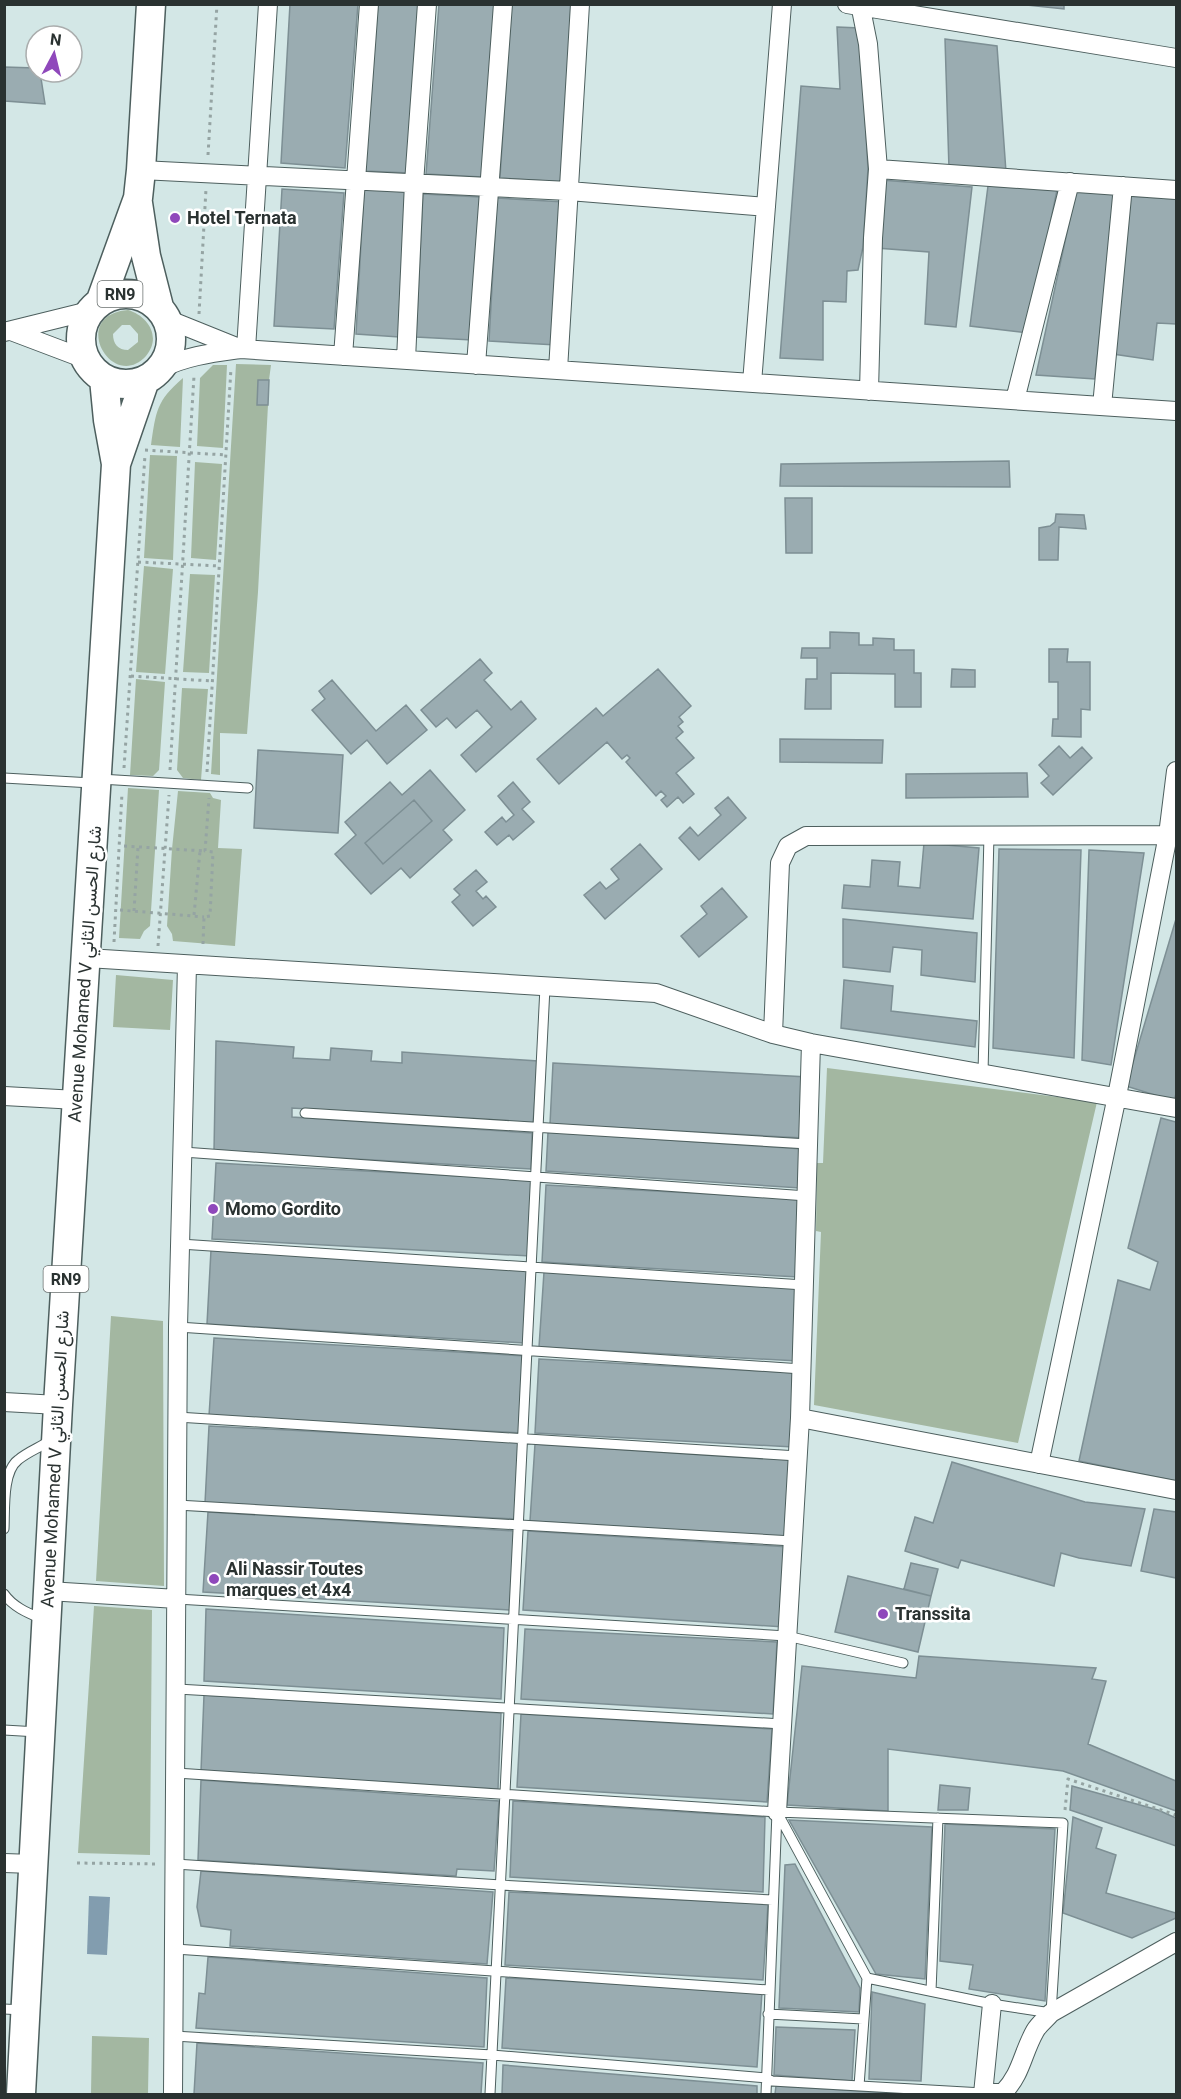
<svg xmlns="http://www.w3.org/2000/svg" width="1181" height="2099" viewBox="0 0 1181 2099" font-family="Roboto,Vazirmatn,sans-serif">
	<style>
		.green { fill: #a3b7a1; fill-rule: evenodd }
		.water { fill: #829daf }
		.building { fill: #9aacb1; stroke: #7d8f94; stroke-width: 1.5; fill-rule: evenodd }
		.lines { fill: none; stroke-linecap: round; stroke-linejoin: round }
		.service-casing { stroke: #4d5f5e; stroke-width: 11 }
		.minor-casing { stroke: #4d5f5e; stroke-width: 20 }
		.primary-casing { stroke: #4d5f5e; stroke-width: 31 }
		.path { stroke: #95a4a3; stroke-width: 3; stroke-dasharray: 3 4.5; stroke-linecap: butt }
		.service { stroke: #fff; stroke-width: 9 }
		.minor { stroke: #fff; stroke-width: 18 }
		.primary { stroke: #fff; stroke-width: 28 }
		.poi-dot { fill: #8f48bb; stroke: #fff; stroke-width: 2 }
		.labels { text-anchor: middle; stroke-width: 5; stroke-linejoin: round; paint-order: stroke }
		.shield { fill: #fff; stroke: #6a706f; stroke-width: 1.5 }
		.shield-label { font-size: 16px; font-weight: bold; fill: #2a3231 }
		.poi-label { font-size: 18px; font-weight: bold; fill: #2a3231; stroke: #fff; text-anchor: start }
		.street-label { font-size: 18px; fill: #2a3231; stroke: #fff }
	</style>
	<rect width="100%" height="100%" fill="#d3e7e6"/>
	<path class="green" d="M128,310c20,6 34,27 18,46 -34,37 -78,-41 -18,-46zM122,325h8l8,9v8l-10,8c-10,0 -15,-6 -15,-16z
		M236,364l35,1 -2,15 -11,1 -1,23 11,1 -10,187 -11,142 -27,-1v42l-9,-1z
		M213,365h14l-4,83 -26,-2 3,-68z
		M183,378l-3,69 -29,-2c5,-33 5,-44 32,-67z
		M150,455l27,1 -4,104 -29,-2z
		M195,462l27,2 -6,96 -25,-2z
		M144,566l29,3 -8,105 -29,-2z
		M190,574l25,1 -6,98 -26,-1z
		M136,679l29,3 -6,88 -6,6 -23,-1z
		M182,688l26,1 -7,91 -18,-2 -6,-8z
		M128,788l31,2 -9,136 -6,5 -4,8 -21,-1z
		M178,791l32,2 3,5 8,2 -3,48 24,1 -7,97 -62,-5 -1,-7 -5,-8 5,-77z
		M116,975l57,5 -3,50 -57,-3z
		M827,1068l270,34 -79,341 -204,-38 7,-173 -5,-1 1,-68h6z
		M111,1316l52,5 1,265 -68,-5z
		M94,1606l58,4 -2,245 -72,-2z
		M92,2036l57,2 -1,56h-57z"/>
	<path class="water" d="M89,1896l21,1 -3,58 -20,-1z"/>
	<path class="building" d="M290,4h68l-13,164 -64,-5z
		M378,4h43l-12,169 -44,-2z
		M439,4h56l-13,173 -56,-3z
		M511,4h63l-12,178 -62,-4z
		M1017,4h47v5z
		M837,27l23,1 8,141 -5,78 -5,23 -11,1 -1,31 -23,-1v59l-43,-2 21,-272 39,3z
		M945,39l52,7 9,126 -57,-3z
		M4,67l32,1v4h4l5,32 -40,-3z
		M881,180l91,7 -16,140 -31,-3 4,-72 -53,-4z
		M988,186l69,4 -29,143 -58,-7z
		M282,189l62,4 -10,136 -60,-3z
		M364,189l43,3 -8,145 -43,-3z
		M1076,191l39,1 -20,187 -59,-4z
		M423,194l57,3 -8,143 -56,-3z
		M1127,196l49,3v125l-19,-1 -4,37 -40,-6z
		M497,198l68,4 -9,143 -67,-4z
		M258,380h11l-1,25h-11z
		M1009,461l1,26 -230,-1 1,-22z
		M785,498h27v55h-26z
		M1056,514l28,1 2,14 -27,-2 -1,33h-19v-32l11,-2 5,-4z
		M830,632l29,1v12h14v-7l21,1v11h20v23h7v34h-26v-33l-64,-1v36h-26l1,-30h11v-21h-16l1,-10h28z
		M1049,649h19l-1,13h23v48l-9,-1v28l-29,-1 1,-17h5v-37h-9z
		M480,659l12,14 -8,7 27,30 10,-9 15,18 -60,53 -15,-17 31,-28 -15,-17 -21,18 -9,-10 -11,9 -15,-17z
		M658,669l33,37 -12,11 4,5 -5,4 5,6 -7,6 18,20 -18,15 18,21 -11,9 -5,-6 -11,10 -6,-7 5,-4 -5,-5 -5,5 -30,-34 4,-4 -3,-3 -5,4 -15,-17 -48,42 -22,-25 59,-51 7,8z
		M952,669l23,1v17h-24z
		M332,680l44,51 30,-26 21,25 -40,34 -20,-24 -16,14 -39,-44 13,-11 -6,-8z
		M780,739l103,1 -1,23 -102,-1z
		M1059,746l11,12 12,-11 10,11 -39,37 -12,-12 8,-7 -10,-11z
		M258,750l85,5 -5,78 -84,-5z
		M430,770l35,40 -22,20 9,10 -42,38 -9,-10 -30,26 -36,-40 21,-19 -11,-13 45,-40 12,13zM414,800l18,21 -49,43 -18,-21z
		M1027,773l1,24 -122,1v-24z
		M513,782l17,20 -8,7 12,13 -21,18 -4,-5 -12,10 -12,-13 17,-15 4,5 8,-7 -16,-19z
		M728,797l18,21 -47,42 -20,-22 11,-11 8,9 23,-21 -6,-7z
		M414,800l18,21 -49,43 -18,-21z
		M924,843l55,5 -6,71 -131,-11 2,-23 26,2 2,-27 28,2 -2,24 22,2z
		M640,844l22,25 -57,50 -21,-24 16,-13 6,7 13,-10 -8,-10z
		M999,849l82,1 -7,208 -81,-10z
		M1089,850l55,3 -33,212 -29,-5z
		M476,870l11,12 -11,9 7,8 3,-3 10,11 -23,19 -21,-24 8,-7 -6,-6z
		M722,888l25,29 -48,40 -18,-21 26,-22 -6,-8z
		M843,919l134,14 -2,49 -54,-7 1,-25 -29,-3 -3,25 -47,-5z
		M1176,919v175l-2,7 -48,-15z
		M844,980l49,6 -2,25 86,10 -2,26 -134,-19z
		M216,1041l78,6 -1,11 37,2 1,-12 41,3 -1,10 31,2v-11l136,9 -5,62 -241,-15v9l240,16 -1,36 -317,-18z
		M553,1063l255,14 -4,61 -254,-14z
		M1161,1118l15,4v359l-97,-20 39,-181 32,10 8,-28 -30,-14z
		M548,1132l255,17 -3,39 -254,-17z
		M216,1163l318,17 -4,76 -318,-17z
		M546,1185l257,14 -5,78 -256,-15z
		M211,1250l317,19 -4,74 -317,-19z
		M544,1272l258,14 -4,75 -259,-14z
		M214,1338l312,18 -4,77 -313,-17z
		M539,1359l259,14 -5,74 -258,-14z
		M209,1426l311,16 -4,77 -311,-16z
		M535,1444l258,16 -5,77 -258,-16z
		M952,1462l133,40 60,7 -14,57 -52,-8 -18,-5 -7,33 -93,-26 -3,8 -53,-17 10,-34 18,6z
		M1154,1509l22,3v66l-35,-7z
		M208,1512l307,19 -5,79 -307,-18z
		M528,1531l261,16 -5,80 -261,-17z
		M911,1563l27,6 -7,27 -27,-7z
		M848,1576l83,20 -13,56 -83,-20z
		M206,1609l298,19 -3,71 -297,-18z
		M525,1629l252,13 -4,72 -252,-15z
		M919,1656l177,12 -4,11 14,2 -18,63 88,37v30l-113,-40 -175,-22v62l-101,-6 15,-139 114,12z
		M204,1695l297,18 -3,76 -297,-18z
		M521,1714l251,15 -5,73 -250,-15z
		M201,1780l298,21 -5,70 -37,-2 -1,7 -258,-16z
		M940,1785l30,3 -2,22h-30z
		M1072,1786l86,24 18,8v28l-106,-36z
		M513,1801l252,16 -2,75 -253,-15z
		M1073,1817l29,11 -6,20 20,7 -10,38 70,20v5l-44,20 -69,-25z
		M789,1820l143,7 -7,152 -49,-5z
		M945,1824l110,5 -10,172 -76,-12 4,-24 -33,-4z
		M795,1864l65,124 -1,24 -80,-4 6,-143z
		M201,1871l292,21 -6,72 -257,-18 1,-16 -30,-4 -4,-19z
		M509,1892l259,12 -5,76 -258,-15z
		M208,1957l279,21 -3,69 -288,-19 3,-35 6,1z
		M506,1978l256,14 -5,75 -255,-19z
		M872,1992l53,12 -4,77 -52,-2z
		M776,2027l79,3 -3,51 -78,-6z
		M197,2043l286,20 -2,31h-287z
		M503,2065l254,21v8h-255z
		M776,2086l134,8h-135z"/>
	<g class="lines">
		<g class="service-casing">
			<path id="service" d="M4,778l88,5
				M100,779l148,9
				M983,1073l6,-238
				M305,1113l503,31
				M183,1152l624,44
				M180,1244l624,41
				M178,1327l624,42
				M177,1417l621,39
				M177,1505l616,36
				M4,1529c1,-18 -2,-57 14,-69 9,-8 23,-13 33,-20
				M4,1594c9,13 24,19 38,25
				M177,1599l610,37 116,27
				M177,1689l605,35
				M4,1730l34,2
				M176,1773l601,39 286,11 -12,190 -59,-9 -125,-26 -90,-166
				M175,1864l326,21 272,15
				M175,1949l594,41
				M931,1991l7,-173
				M4,2009l19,1
				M768,2014l95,5
				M174,2036l318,19 275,23 5,3 211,12
				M859,2086l8,-108
				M490,2094l55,-1107
				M766,2094l11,-282"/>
		</g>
		<g class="minor-casing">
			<path id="minor" d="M847,4l329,54
				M860,4l8,40 10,125 -5,69 -4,153
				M878,169l298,21
				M141,170l428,21 197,16
				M167,319l72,29
				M11,331l74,28
				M4,332l85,-21
				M246,349l22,-345
				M343,356l26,-352
				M406,360l8,-177 13,-179
				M476,365l27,-361
				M160,369c26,-13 52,-16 81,-20l935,62
				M558,370l22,-366
				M752,383l30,-379
				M1015,400l55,-218
				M1102,406l21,-220
				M87,958l569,35 117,41 38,9 365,65
				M773,1034l7,-171 8,-17 18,-10 362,-1
				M4,1096l73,4
				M4,1402l54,3
				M800,1418l376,72
				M1039,1464l78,-368 51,-261 8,-64
				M48,1591l129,8
				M777,1812l23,-394 11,-375
				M4,1863l29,1
				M983,2093h20c19,-20 19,-39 32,-62 4,-7 11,-12 16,-18l125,-71
				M173,2094l5,-767 9,-362
				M983,2094l9,-90"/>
		</g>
		<g class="primary-casing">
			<path id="primary" d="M138,203l8,53 13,51
				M81 339a45 45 0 1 1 90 0a45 45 0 1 1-90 0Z
				M101,300l37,-102 3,-28 10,-166
				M116,464l29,-84
				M21,2094l37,-689 58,-941 -8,-44 -4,-41"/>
		</g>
		<path class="path" d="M208,155l9,-151
			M199,314l7,-125
			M145,450l81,5
			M138,562l82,4
			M131,676l81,5
			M124,768l21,-313
			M170,770l24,-394
			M207,772l24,-404
			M124,846l81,5
			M120,910l84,7
			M134,911l4,-64
			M194,915l6,-64
			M114,942l8,-149
			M203,944l1,-27 6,-1 3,-64 -8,-1 4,-53
			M158,946l11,-151
			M1065,1810l3,-31 108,36
			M77,1863l82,1"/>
		<use href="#service" class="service"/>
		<use href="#minor" class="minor"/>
		<use href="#primary" class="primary"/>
	</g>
	<g class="poi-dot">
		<circle cx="175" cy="218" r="6"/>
		<circle cx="213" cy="1209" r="6"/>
		<circle cx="214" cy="1579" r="6"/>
		<circle cx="883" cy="1614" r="6"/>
	</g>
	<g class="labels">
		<g class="shield">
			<rect x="97.5" y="281" width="45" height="26" rx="4.5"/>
			<rect x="43.5" y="1266" width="45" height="26" rx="4.5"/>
		</g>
		<g class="shield-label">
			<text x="120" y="300">RN9</text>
			<text x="66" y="1285">RN9</text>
		</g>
		<g class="poi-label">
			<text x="187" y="224">Hotel Ternata</text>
			<text x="225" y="1215">Momo Gordito</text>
			<text x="226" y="1575">Ali Nassir Toutes<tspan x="226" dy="21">marques et 4x4</tspan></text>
			<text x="895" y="1620">Transsita</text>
		</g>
		<g class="street-label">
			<text transform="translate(85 974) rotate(-86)" y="6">Avenue Mohamed V شارع الحسن الثاني</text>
			<text transform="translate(55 1459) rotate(-87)" y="6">Avenue Mohamed V شارع الحسن الثاني</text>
		</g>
	</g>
	<rect width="1181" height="2099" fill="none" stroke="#2a3231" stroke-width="12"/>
	<g transform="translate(54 54) rotate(7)"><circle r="28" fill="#ffffff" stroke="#aaadad" stroke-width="1.5"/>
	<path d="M0-4.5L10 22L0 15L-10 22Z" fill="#8f48bb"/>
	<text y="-9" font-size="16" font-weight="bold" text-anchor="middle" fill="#2a3231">N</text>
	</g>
</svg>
